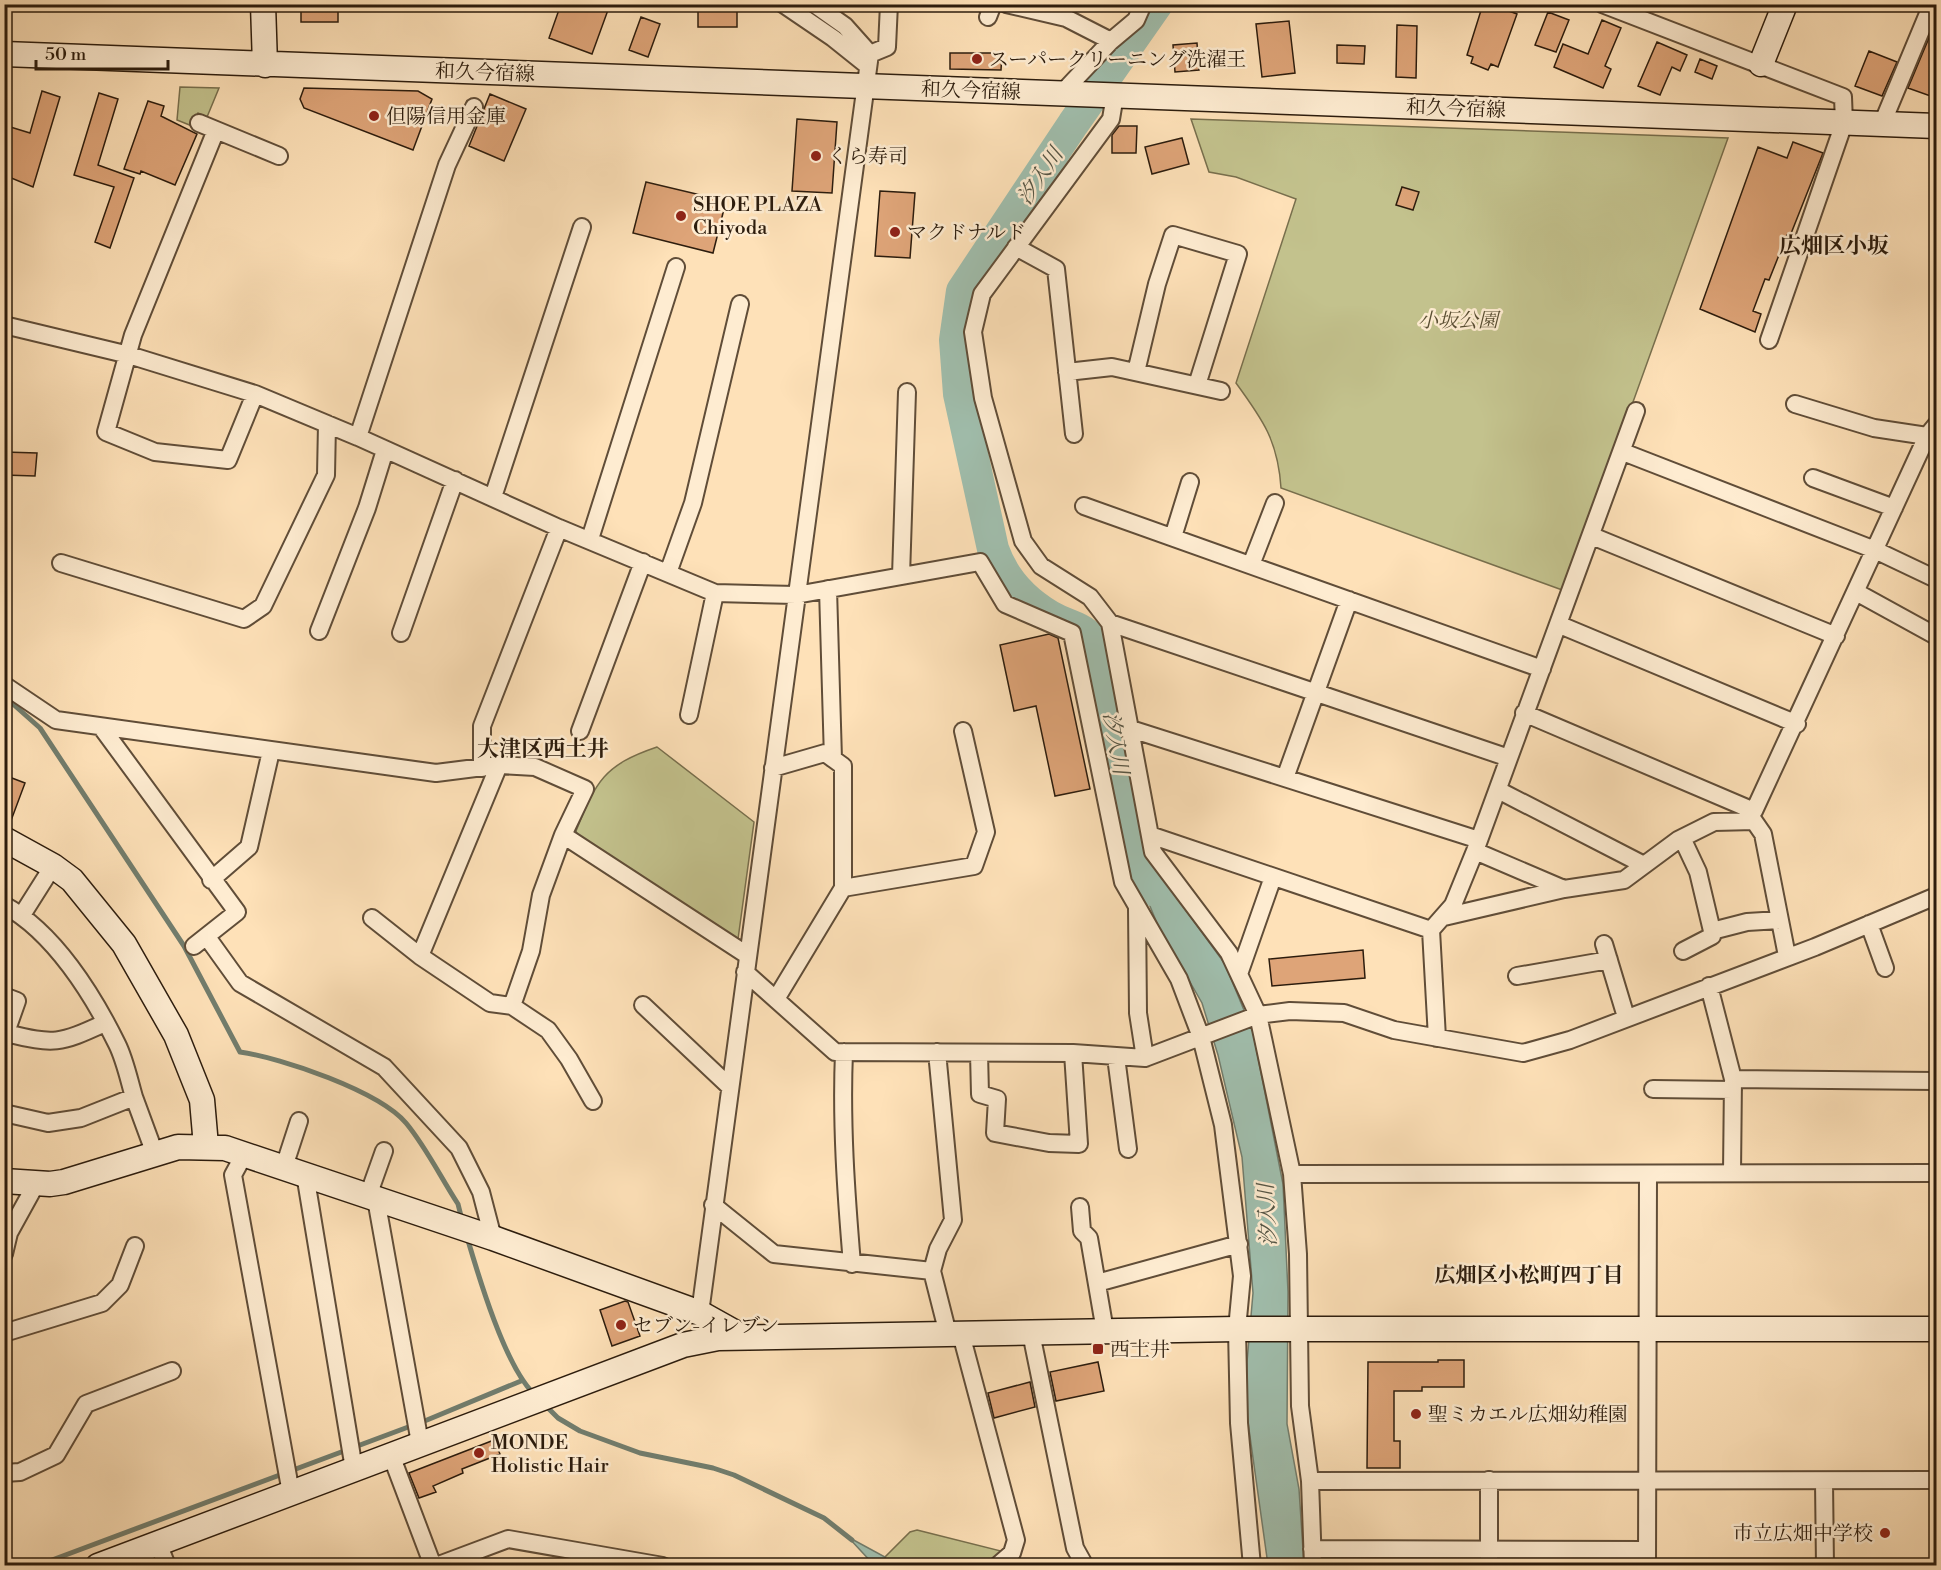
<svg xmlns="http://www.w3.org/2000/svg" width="1941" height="1570" viewBox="0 0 1941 1570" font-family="'Libre Bodoni','Noto Serif JP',serif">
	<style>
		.green { fill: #c3c28d; stroke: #786f4d; stroke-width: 1.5 }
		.water { fill: #a0bead; stroke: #727d6d; stroke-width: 1.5 }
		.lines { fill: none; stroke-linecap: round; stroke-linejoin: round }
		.stream { stroke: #727d6d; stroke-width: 5 }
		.river { stroke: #a0bead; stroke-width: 32 }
		.building { fill: #dea478; stroke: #2c1c0d; stroke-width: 1.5 }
		.street-casing { stroke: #604d38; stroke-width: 20 }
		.secondary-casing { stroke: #2c1c0d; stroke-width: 27 }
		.street { stroke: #feecd1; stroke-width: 16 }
		.secondary { stroke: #feecd1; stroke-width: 24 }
		.poi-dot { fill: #8f2418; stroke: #feecd1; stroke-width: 2 }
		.labels { text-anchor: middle; stroke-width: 5; stroke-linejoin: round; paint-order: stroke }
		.poi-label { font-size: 20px; fill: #2c1c0d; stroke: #feecd1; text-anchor: start }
		.street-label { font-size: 20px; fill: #2c1c0d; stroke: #feecd1 }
		.park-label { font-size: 20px; font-style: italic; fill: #594e33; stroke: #feecd1 }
		.water-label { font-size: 21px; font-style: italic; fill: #555545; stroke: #feecd1 }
		.neighbourhood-label { font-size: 21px; font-weight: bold; fill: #2c1c0d; stroke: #feecd1 }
		.quarter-label { font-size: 22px; font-weight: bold; fill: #2c1c0d; stroke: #feecd1 }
	</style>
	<rect width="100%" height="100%" fill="#fee1b8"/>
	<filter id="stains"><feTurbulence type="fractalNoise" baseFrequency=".00333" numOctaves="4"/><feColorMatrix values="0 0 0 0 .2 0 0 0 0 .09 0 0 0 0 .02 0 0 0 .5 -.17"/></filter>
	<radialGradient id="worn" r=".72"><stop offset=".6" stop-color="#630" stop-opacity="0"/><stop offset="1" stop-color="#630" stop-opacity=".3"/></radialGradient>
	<path class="green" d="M180,87l39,1 -12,29 -9,-4 -6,13 -15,-6z
		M1191,119l537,19 -163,453 -284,-103c-3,-47 -18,-68 -45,-105l60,-184 -60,-22 -27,-5z
		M657,747l97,75 -16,117 -160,-102 -2,-6c20,-50 28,-66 81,-84z
		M917,1530l88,22 -17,14 -100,-1 -3,-8 25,-25z"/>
	<path class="water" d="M1136,790l14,71 75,103 28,68 30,152 5,108 -1,132 12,65 5,76h-36l-21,-150v-53l6,-69 -11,-136 -24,-102 -16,-52 -43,-75 -24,-58z
		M848,1537l37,20 3,8h-14z"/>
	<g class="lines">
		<path class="stream" d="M4,696l36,32 144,218 56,106c42,6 139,39 166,71 20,24 35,55 52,81l4,16
			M467,1237c12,41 38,128 66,156
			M544,1404l14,14 22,13 60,22 73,15 21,7 90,43 28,22
			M36,1566l391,-146 94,-39"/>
		<path class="river" d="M1152,890l-18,-44 -33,-192c-17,-31 -25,-23 -51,-38 -27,-16 -47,-38 -57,-67l-34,-155 -4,-54 7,-49 111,-167 84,-120"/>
	</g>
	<path class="building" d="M301,4h37v18h-37z
		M561,4h31l16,6 -16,44 -43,-16z
		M698,4h39v23h-39z
		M1483,4h29l-3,7 8,3 -19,53 -7,-3 -3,6 -17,-7 2,-6 -6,-2z
		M1548,12l21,8 -13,32 -21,-7z
		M641,17l19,7 -12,33 -19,-7z
		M1602,20l19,8 -16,38 6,3 -8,19 -49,-21 9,-23 25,10z
		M1289,21l6,52 -33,4 -6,-53z
		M1936,21v77l-28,-10z
		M1397,25l20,1 -1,52 -20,-1z
		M1657,42l30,13 -7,16 -8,-4 -12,28 -22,-9z
		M1197,43l2,27 -24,2 -2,-27z
		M1337,45l28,1 -1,18 -27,-1z
		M1869,51l28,11 -15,34 -27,-10z
		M950,53h52l-1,17 -51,-1z
		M1700,59l17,7 -5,13 -17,-7z
		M304,88l114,3 14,8 -19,51 -109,-42 -4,-9z
		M42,91l18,6 -27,90 -29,-12v-50l26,8z
		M99,93l19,6 -20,66 36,13 -24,70 -15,-6 19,-55 -40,-12z
		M490,94l36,15 -22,52 -35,-15z
		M148,101l16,5 -3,10 36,18 -22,51 -34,-14 -1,3 -16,-5z
		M797,119l40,3 -5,71 -40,-2z
		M1119,126h18l-1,27h-24v-18z
		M1182,138l7,26 -37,10 -7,-27z
		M1793,142l30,11 -33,83 -3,-1 -18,45 -4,-1 -12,32 8,3 -6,18 -55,-23 58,-162 29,11z
		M646,182l80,19 -13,52 -80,-20z
		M1402,187l17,5 -6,18 -17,-5z
		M880,191l35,2 -5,65 -35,-2z
		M4,452l33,1 -2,23 -31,-1z
		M1049,634l9,4 32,151 -35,7 -19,-90 -22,5 -14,-66z
		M4,775l21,8 -16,43 -5,-1z
		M1363,950l2,28 -93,8 -3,-27z
		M625,1301l3,1 12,34 -28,10 -12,-36z
		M1438,1360h26v27h-42v4h-28v50h6v27h-33l1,-106h70z
		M1098,1362l6,29 -48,10 -6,-29z
		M1030,1382l5,25 -41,11 -6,-25z
		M494,1440l6,14 -38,15 1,4 -30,13 3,6 -17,6 -10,-25z"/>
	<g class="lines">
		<g class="street-casing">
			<path id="street" d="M783,4l50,34 35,28
				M814,4l31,22 25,28
				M1006,4l60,14 45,23
				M1602,4l241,93 1,26 -75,217
				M988,17l5,-13
				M870,54l17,-7 2,-43
				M1063,92l48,-51 25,-21 7,-16
				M1115,95l-4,24 -129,175 -9,38 10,66 40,143 18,25 49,31 20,26 43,229 76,101 29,62 34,159 6,80 2,152 10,75 3,85
				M199,123l80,33
				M1882,124l50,-120
				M216,130l-83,205 -27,97 49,20 73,8 27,-66
				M1016,247l40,22 18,165
				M4,325l125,30 126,39 103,43 201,91 156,65 81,2 184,-33 25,42 67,29 51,249 56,97 22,58 22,88 19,151 -5,53 2,94 13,143
				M1067,372l45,-5 109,24
				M1136,372l21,-88 16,-49 65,19 -41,131
				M1795,404l79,24 53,8
				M358,437l89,-272 27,-58
				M1623,452l252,98 61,29
				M1813,478l81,30
				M493,497l89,-270
				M1084,506l458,163
				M1592,536l244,100
				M1173,537l17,-55
				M590,539l86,-272
				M61,563l183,56 19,-13 63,-131 1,-51
				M1251,565l24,-62
				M668,573l25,-70 47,-199
				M901,576l6,-184
				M828,589l5,170
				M1856,592l80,44
				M1110,623l399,135
				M1560,625l237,99
				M319,631l48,-123 18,-58
				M401,633l54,-153
				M4,685l52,35 380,53 63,-8 36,2 50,22 -22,46 -22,60 -10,56 -19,55
				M1524,713l230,98 173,-375 9,-11
				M689,715l26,-122
				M102,728l135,184 -43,34
				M1131,729l348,111
				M580,731l63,-169
				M482,768v-42l77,-198
				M773,768l52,-15 18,13v122l131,-22 12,-34 -23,-101
				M1285,778l64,-178
				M1498,790l146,75
				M563,835l184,120
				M1150,835l281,95
				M1682,838l16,34 14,59
				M1475,851l89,38
				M211,880l38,-33 22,-96
				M4,905c50,27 89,90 113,139 8,16 12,36 17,53l-53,21 -33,5 -44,-10
				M1137,908l1,105 7,45
				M22,915l31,-49
				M1444,917l120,-28 60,-9 54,-40 36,-18 40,-1 9,13 24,122
				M372,918l48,38 70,47 22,3 36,24 21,29 24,42
				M1869,924l16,44
				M207,937l33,46 144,84 75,81 22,44 12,46
				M1604,944l22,73
				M1683,951l29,-15v-5l35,-9 33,-2
				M420,956l79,-191
				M745,972l90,80 238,1 72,5 113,-43 32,-4 54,2 50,17 129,23 47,-13 245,-93 121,-51
				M1239,974l34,-97
				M1517,976l92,-16
				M1709,986l24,93 -1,94
				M4,996l13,5 -13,37
				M776,999l67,-111
				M643,1005l87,82
				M6,1033c49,12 53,11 99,-10
				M1437,1038l-6,-108 22,-25 22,-54 161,-440
				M844,1052c-3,71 2,141 8,212
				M937,1052l16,168 -15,29 -6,22 16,63
				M979,1053l1,41 17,5 -2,34 54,10 30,1 -6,-91
				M1116,1057l12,92
				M1733,1079l203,2
				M1653,1089l80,1
				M134,1097l21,57
				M245,1153l-12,22 58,318
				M284,1167l15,-46
				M305,1174l49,295
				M1292,1174l644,-1
				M368,1196l16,-45
				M376,1199l44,244
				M713,1205l61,49 158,17
				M1080,1207l2,24 7,7 16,93
				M4,1254l5,-21 27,-49
				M1097,1283l142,-39
				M700,1313l170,-1259
				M4,1333l98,-30 18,-18 15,-39
				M1031,1333l44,215 10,18
				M961,1334l55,206 -4,13 -15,13
				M391,1455l42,111
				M4,1473l16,-1 36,-17 30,-51 86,-33
				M1489,1480v86
				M1310,1481l626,-1
				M1824,1481l1,85
				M158,1543l9,23
				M1312,1549l335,1
				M436,1566l72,-27 155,27
				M1647,1566l1,-392"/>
		</g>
		<g class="secondary-casing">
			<path id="secondary" d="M263,4l2,61
				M4,54l1932,72
				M1761,64l24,-60
				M4,839l49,27 19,14 52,64 52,91 26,65 4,46
				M4,1181l46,3 14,-2 114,-35 47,1 268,90 207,75 43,24
				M98,1566l585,-221 35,-7 519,-9h699"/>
		</g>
		<use href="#street" class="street"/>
		<use href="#secondary" class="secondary"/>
	</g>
	<g class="poi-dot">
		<circle cx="977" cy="59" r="6"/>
		<circle cx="374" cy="116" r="6"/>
		<circle cx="816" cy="156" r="6"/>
		<circle cx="681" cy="216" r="6"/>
		<circle cx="895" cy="232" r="6"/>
		<circle cx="621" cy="1325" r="6"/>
		<rect x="1092" y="1343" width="12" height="12" rx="3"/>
		<circle cx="1416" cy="1414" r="6"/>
		<circle cx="479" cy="1453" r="6"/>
		<circle cx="1885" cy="1533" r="6"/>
	</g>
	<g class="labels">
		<g class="poi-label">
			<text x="989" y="66">スーパークリーニング洗濯王</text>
			<text x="386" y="123">但陽信用金庫</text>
			<text x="828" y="163">くら寿司</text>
			<text x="693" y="211">SHOE PLAZA<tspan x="693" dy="23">Chiyoda</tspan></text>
			<text x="907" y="239">マクドナルド</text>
			<text x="633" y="1332">セブン-イレブン</text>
			<text x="1110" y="1356">西土井</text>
			<text x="1428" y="1421">聖ミカエル広畑幼稚園</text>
			<text x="491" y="1449">MONDE<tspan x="491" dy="23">Holistic Hair</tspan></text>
			<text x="1873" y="1540" text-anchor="end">市立広畑中学校</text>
		</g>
		<g class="street-label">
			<text transform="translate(485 72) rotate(2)" y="7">和久今宿線</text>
			<text transform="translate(971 90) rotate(2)" y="7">和久今宿線</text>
			<text transform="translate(1456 108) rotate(2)" y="7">和久今宿線</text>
		</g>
		<g class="park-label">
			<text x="1458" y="327">小坂公園</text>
		</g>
		<g class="water-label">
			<text transform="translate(1040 176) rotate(-56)" y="7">汐入川</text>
			<text transform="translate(1116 743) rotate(80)" y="7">汐入川</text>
			<text transform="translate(1267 1215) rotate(-93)" y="7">汐入川</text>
		</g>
		<g class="neighbourhood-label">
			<text x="1529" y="1282">広畑区小松町四丁目</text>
		</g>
		<g class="quarter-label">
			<text x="1834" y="253">広畑区小坂</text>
			<text x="543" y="756">大津区西土井</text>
		</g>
	</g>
	<rect width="1941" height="1570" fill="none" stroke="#fee1b8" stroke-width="24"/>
	<rect x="6" y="6" width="1929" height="1558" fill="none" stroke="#2c1c0d" stroke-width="3"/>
	<rect x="12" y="12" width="1917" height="1546" fill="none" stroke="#2c1c0d" stroke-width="1.5"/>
	<path d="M36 60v9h132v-9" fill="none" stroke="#2c1c0d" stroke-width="3"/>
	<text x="45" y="60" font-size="18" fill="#2c1c0d" stroke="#feecd1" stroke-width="4.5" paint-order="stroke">50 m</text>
	<rect width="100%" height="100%" filter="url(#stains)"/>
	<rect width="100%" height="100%" fill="url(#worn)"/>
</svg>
